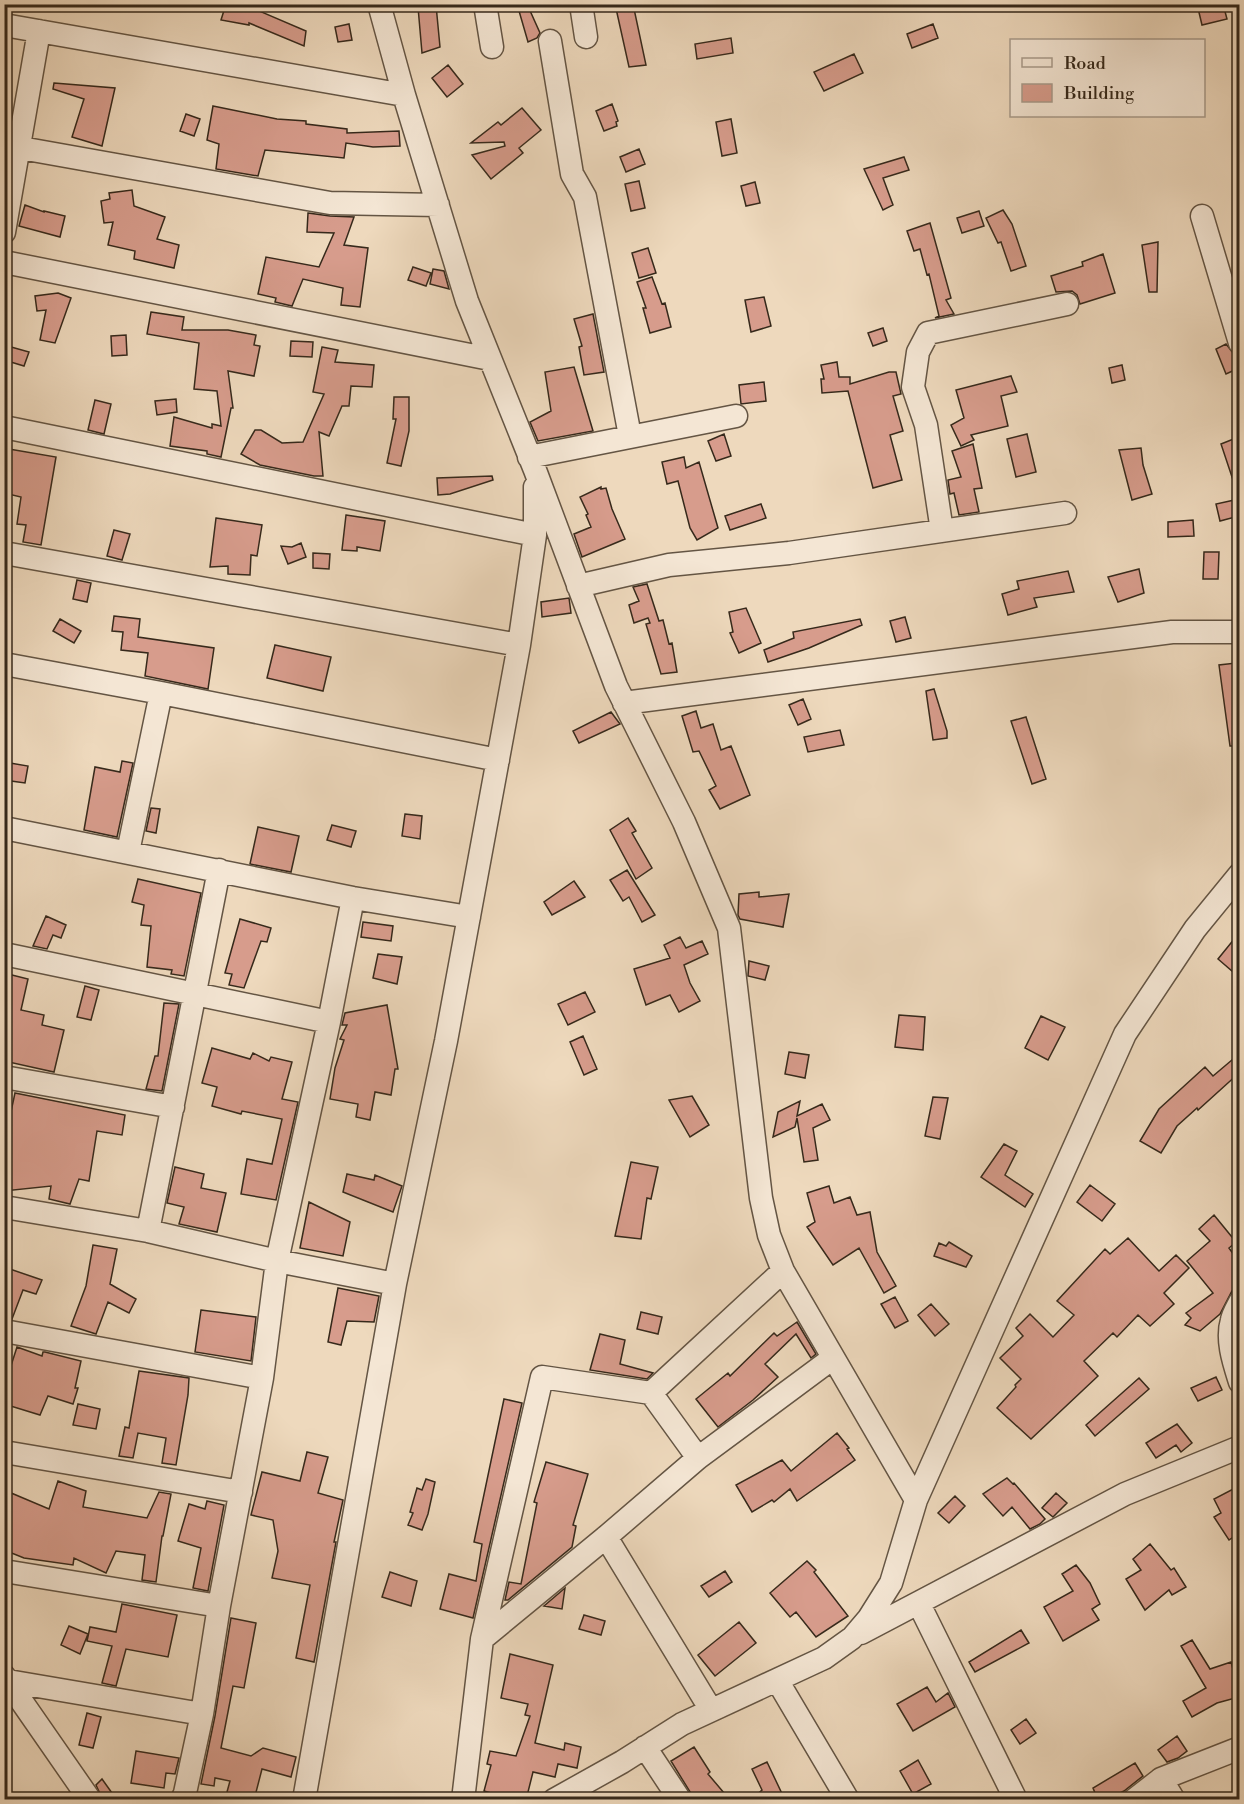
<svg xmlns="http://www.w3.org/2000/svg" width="1244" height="1804" viewBox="0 0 1244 1804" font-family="'Libre Bodoni',serif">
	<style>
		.building { fill: #d79c8c; stroke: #36291b; stroke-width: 1.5 }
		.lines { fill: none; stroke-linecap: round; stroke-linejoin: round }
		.minor-casing { stroke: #645544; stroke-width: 25 }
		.minor { stroke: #f4e6d4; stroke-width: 22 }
	</style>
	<rect width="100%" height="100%" fill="#eed9bd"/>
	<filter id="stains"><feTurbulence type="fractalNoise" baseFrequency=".00333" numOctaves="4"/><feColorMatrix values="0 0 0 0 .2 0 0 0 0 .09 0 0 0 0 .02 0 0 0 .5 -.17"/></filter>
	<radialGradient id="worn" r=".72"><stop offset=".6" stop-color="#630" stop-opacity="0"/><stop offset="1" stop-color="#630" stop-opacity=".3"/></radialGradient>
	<path class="building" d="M226,4h17l63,27 -2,15 -55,-23v2l-28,-5z
		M517,4h10l13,29 -3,5 -9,4z
		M615,4h18l13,61 -17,2z
		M1197,4h26l4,15 -25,6z
		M436,5l4,42 -18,6 -4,-46z
		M349,24l3,16 -14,2 -3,-15z
		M933,24l5,14 -26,10 -5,-14z
		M731,38l2,15 -36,6 -2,-15z
		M854,54l9,19 -39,18 -10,-19z
		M448,65l15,19 -16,13 -15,-19z
		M54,83l61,5 -13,58 -30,-9 12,-38 -31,-10z
		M612,104l6,17 -2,1 1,4 -13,5 -8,-20z
		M213,106l64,13 29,2v3l41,5v4l52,-2 1,15 -27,1 -27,-4 -2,15 -79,-8 -7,26 -42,-7 3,-25 -12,-4z
		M522,108l19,22 -22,18 4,5 -32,26 -19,-24 33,-9 -1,-4 -33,1 27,-21 3,3z
		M186,114l14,5 -6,17 -14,-5z
		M731,119l6,34 -15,3 -6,-34z
		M639,149l6,15 -19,8 -6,-15z
		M904,157l5,13 -26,8 10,27 -10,5 -19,-41z
		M639,181l6,27 -14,3 -6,-27z
		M755,182l5,21 -14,3 -5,-20z
		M132,190l2,16 31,11 -8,22 22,6 -5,23 -40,-9 1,-8 -27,-6 5,-23 -9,1 -3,-22 9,-2 -1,-6z
		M25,205l19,7v-1l21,5 -5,21 -41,-11z
		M1003,210l9,14 14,42 -15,5 -10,-29 -3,1 -12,-25z
		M979,211l5,15 -22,7 -5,-15z
		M308,213l22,3 24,1 -10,28 24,3 -8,59 -19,-2 2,-17 -40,-9 -11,27 -17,-4 1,-4 -18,-4 8,-37 53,10 15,-34 -27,-1z
		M930,223l21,75 -5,2 8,14 -19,4 4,-2 -10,-42 -2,1 -7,-26 -6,2 -7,-20z
		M1158,242l-1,50h-8l-7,-47z
		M648,248l8,25 -17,5 -7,-25z
		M1103,254l12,39 -35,11 -3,-9 -5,-4 -16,1 -5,-16 32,-10 -1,-4z
		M413,267l18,6 -5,13 -18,-6z
		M433,269l11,2 5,18 -19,-5z
		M652,277l10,27 3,-1 6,24 -21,6 -7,-25h3l-9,-26z
		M58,293l13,5 -16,45 -15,-3 6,-30 -9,1 -2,-15z
		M764,297l7,29 -20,6 -6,-32z
		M151,312l33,5 -2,13h46l28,5 -2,10 6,1 -6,30 -26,-5 5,37h-2l-10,49 -14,-3v-3l-37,-5 4,-29 38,11v-4l9,2 -4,-35 -23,-2 5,-46 -52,-9z
		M593,314l11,58 -20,3 -5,-28 3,-1 -8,-27z
		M883,328l4,13 -14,5 -5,-13z
		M126,335l1,20 -15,1 -1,-20z
		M291,341l22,1 -1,15 -22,-1z
		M1226,344l8,10 5,14 -13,6 -10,-25z
		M4,345l25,7 -5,14 -20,-6z
		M322,347l16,3 -3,12 39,3 -2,22 -21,-1 -2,20h-7l-13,30 -10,-4 4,44h-9l-54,-11 -19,-11 14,-24h6l21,13 21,-1 21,-48 -11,-2z
		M837,362l2,15h11v7l39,-12h7l5,22 -8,2 10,35 -13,4 12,45 -29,8 -25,-97 -26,2 -1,-14h3l-3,-14z
		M1122,365l3,15 -13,3 -3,-15z
		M574,367l19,64 -55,10 -8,-19 21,-11 -6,-39z
		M1011,376l6,16 -16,4 7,30 -37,9 3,5 -13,6 -10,-21 13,-7 -8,-28z
		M764,382l2,19 -25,3 -2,-19z
		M394,397h15v34l-8,35 -14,-3 9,-44h-3z
		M176,399l1,13 -20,3 -2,-14z
		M95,400l16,4 -7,30 -16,-4z
		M724,434l7,22 -15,5 -8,-20z
		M1027,434l9,38 -20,5 -9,-38z
		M1236,438l3,10v43l-2,1 -16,-48z
		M973,444l9,44 -8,1 5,23 -20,3 -5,-22 -4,1 -2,-14 13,-3 -9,-26z
		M1141,448l2,17 9,29 -20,6 -13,-50z
		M9,449l47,8 -15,88 -18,-3 3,-17 -9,-1 4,-27 -17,-4v-25z
		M684,457l2,11 13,-6 19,66 -21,12 -7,-12 -12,-47 -11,3 -5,-22z
		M492,476l1,4 -43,14 -12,1 -1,-17z
		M601,487v2l5,-1 6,21 13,30 -43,18 -8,-23 17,-7 -5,-12 2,-1 -8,-17z
		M1239,499v17l-19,5 -4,-17z
		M761,504l5,14 -36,12 -5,-14z
		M346,515l39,6 -5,30 -23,-4v4l-15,-1z
		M216,518l46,7 -5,31 -6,-1 -1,20 -22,-1v-8l-18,1z
		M1193,520l1,16 -26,1v-15z
		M114,530l16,4 -8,26 -15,-4z
		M301,543l5,14 -18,7 -7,-18 11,1z
		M1204,552h15l-1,27h-15z
		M313,553l17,1 -1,15 -16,-1z
		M1139,569l5,24 -26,9 -10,-25z
		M1068,571l6,21 -40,6 3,9 -29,8 -6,-21 17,-5 -2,-8z
		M77,580l14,3 -4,19 -14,-3z
		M647,584l12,37 4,-1 6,24 3,-1 5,29 -16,2 -15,-50 4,-1 -2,-5 -14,5 -5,-18 10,-4 -6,-14z
		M569,598l2,15 -29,4 -1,-15z
		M746,608l15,35 -22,10 -9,-20 3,-1 -4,-20z
		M114,616l26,3 -2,18 76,11 -6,41 -63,-13 3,-23 -27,-3 2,-18 -11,-1z
		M905,617l6,21 -15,4 -6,-21z
		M60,619l21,12 -7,12 -21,-12z
		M860,619l2,6 -53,23 -41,14 -4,-12 30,-12 -1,-6z
		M275,645l56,12 -8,34 -56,-13z
		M1236,663l3,28v55h-9l-11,-81z
		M934,689l13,42v7l-14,2 -7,-49z
		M803,699l8,20 -13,6 -9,-20z
		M696,711l5,17 12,-4 8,26 10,-4 19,49 -30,14 -11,-19 7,-4 -17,-35 -6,1 -11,-36z
		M611,712l9,12 -41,19 -6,-12z
		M1026,717l20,62 -14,5 -21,-63z
		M840,730l4,15 -36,7 -4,-15z
		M122,761l11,2 -16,74 -33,-7 11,-63 25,5z
		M4,762l24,4 -3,17 -21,-3z
		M151,808l9,1 -4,24 -10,-2z
		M405,814l17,2 -2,23 -18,-3z
		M628,818l8,13 -4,2 20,35 -16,11 -26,-49z
		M332,825l24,6 -5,16 -24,-7z
		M258,827l41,9 -8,36 -41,-8z
		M627,870l28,45 -13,7 -13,-25 -6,4 -13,-21z
		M138,879l63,14 -17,83 -13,-2 1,-4 -25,-3 4,-41 -10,-1 3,-20 -12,-3z
		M574,881l11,16 -33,18 -8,-13z
		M759,892v5l30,-3 -6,33 -43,-8 -2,-4 1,-21z
		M46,916l20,9 -5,13 -8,-3 -6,14 -14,-3z
		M240,919l31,9 -4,14 -6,-1 -17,47 -15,-3 3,-11 -7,-1z
		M363,922l30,4 -2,15 -30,-4z
		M1239,933v44l-21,-18z
		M680,937l6,11 16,-7 6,13 -24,11 6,18 10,18 -21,11 -9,-17 -24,10 -12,-36 36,-11 -6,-13z
		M378,954l24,3 -5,27 -24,-6z
		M749,961l20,5 -4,14 -17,-4z
		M4,973l24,6 -7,31 23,5 -2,10 22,5 -10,42 -50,-11z
		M85,986l14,4 -8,30 -14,-3z
		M585,992l10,20 -27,13 -10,-21z
		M164,1003l15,1 -17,87 -16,-2 9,-33h3z
		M387,1005l11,64h-3l-4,26 -16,-3 -5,28 -14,-3 2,-13 -28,-5 5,-31 9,-28 -4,-1 7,-14h-5l3,-12z
		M899,1015l26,2 -2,33 -28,-3z
		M1041,1016l24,11 -17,33 -23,-12z
		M583,1036l14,33 -13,6 -14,-33z
		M212,1048l38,11 3,-6 16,8 2,-4 21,5 -10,37 16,3 -22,98 -35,-6 6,-35 25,5 10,-45 -40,-8 -1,3 -29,-8 5,-19 -15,-4z
		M789,1052l20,3 -4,23 -20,-4z
		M1239,1054v19l-41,37 -1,-2 -20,18 -16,27 -21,-12 19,-32 46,-42 8,9z
		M15,1093l110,22 -3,20 -25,-4 -8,50 -10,-2 -9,25 -21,-5 2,-13 -47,5v-47z
		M692,1096l17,29 -19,12 -21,-37z
		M933,1097l15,1 -8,41 -15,-3z
		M800,1101l-3,15 25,-12 8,16 -17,8 5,32 -14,2 -7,-44 -2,9 -22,10 5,-25z
		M1004,1144l13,7 -12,24 28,19 -8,13 -44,-30z
		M631,1162l27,5 -7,32 -4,-1 -6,41 -26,-3z
		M175,1167l29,7 -3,14 25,5 -9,39 -38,-8 5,-17 -17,-4z
		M347,1174l27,6 1,-5 27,11 -9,26 -50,-20z
		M1090,1185l25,19 -13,17 -25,-19z
		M829,1186l5,17 16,-6 7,18 13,-3 7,40 19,34 -12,7 -25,-45 -26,17 -26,-38 8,-5 -8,-29z
		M309,1202l41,20 -7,34 -43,-8z
		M1214,1215l22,27 -7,6 10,14v27l-7,2 -12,23 -20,17 -15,-6 6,-7 -5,-5 27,-20 -26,-32 23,-20 -11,-12z
		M1128,1238l31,33 17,-16 13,13 -25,25 10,11 -24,22 -12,-11 -21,22 -4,-4 -29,28 14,15 -67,63 -34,-31 19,-21 -1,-2 6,-6 -21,-21 23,-22 -7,-8 14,-14 23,23 21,-22 -17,-14 48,-52 5,5z
		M949,1242l23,14 -6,11 -32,-11 5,-13 7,3z
		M93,1245l24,4 -7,35 26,15 -7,14 -21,-11 -12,32 -25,-8 15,-40z
		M4,1267l38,13 -6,14 -13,-4 -11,29 -8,-1z
		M338,1288l41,8 -5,26 -27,-1 -6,24 -13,-3z
		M895,1297l13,24 -13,7 -14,-24z
		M931,1304l18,20 -14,12 -17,-21z
		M201,1310l55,7 -5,44 -56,-9z
		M641,1312l21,5 -4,17 -21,-5z
		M797,1322l19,32 -5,4 -15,-24 -31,30 13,13 -25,23 -35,27 -22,-28 32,-26 2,3 44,-43 3,3z
		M600,1334l25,6 -5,24 33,9 -6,6 -57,-9z
		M17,1347l25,9 1,-4h2l36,9 -6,27h3l-5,16 -25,-8 -8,19 -36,-11v-30l4,1z
		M139,1371l50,7 -1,17 -12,70 -14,-2 4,-25 -28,-5 -5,25 -14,-2 6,-29 4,1z
		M1216,1377l6,13 -24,11 -7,-13z
		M1139,1378l10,11 -54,47 -9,-11z
		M504,1399l18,4 -49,215 -33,-9 9,-35 27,7 6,-37 -8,-2z
		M78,1404l22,5 -4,20 -23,-4z
		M1177,1424l15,19 -11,9 -5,-7 -20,13 -10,-15z
		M837,1433l12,15 -2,1 8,11 -58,41 -7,-12 -16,13 -2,-2 -20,12 -16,-27 46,-25 9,11z
		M307,1452l21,5 -10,36 25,7 -9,42h2l-22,120 -18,-4 14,-73 -38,-7 6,-27 -5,-31 -22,-5 11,-43 38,9z
		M546,1462l42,12 -15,51 3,1 -4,21 -64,53h-3l4,-18 12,2 16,-81 -3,-1z
		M1007,1478l6,6 1,-1 31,36 -5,5 -10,5 -18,-22 -9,9 -20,-22z
		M426,1479l9,3 -7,32 -6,16 -14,-5 5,-12 -3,-1 7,-24 5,2z
		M58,1481l28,10 -3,16 64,11 12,-26 12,2 -8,42h-1l-6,46 -14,-2 3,-25 -29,-4 -10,22 -32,-15 -1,7 -49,-7 -20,-8v-60l45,19z
		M1239,1486v47l-10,7 -15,-23 7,-4 -7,-14z
		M1056,1493l11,10 -14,14 -11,-9z
		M955,1496l10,10 -16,17 -11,-10z
		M207,1501l17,4 -16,86 -15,-3 8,-40 -23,-7 11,-37 16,5z
		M1150,1544l21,26 3,-2 12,19 -14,8 -3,-5 -24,20 -19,-31 15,-9 -8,-11z
		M807,1561l9,9 -2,2 34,44 -32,21 -20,-25 -6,5 -20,-24z
		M1076,1565l14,18 10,21 -8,5 7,11 -36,21 -19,-34 29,-16 -11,-17z
		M725,1571l7,11 -23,15 -8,-11z
		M390,1572l27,9 -6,25 -29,-9z
		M565,1588l-3,21 -18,-3z
		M122,1604l55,11 -9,42 -42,-8 -10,37 -14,-3 10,-37 -25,-5 3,-14 26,5z
		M584,1615l21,6 -4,14 -22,-6z
		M231,1618l25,5 -12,65 -11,-2 -12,62 30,8 12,-8 33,9 -5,20 -29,-8 -8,31h-22l-5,-8 3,-11 -15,-3 -1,8 -13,-2 14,-68z
		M739,1622l17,21 -41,33 -17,-21z
		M69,1626l19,8 -8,20 -19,-9z
		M1021,1630l8,13 -54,29 -6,-10z
		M1192,1640l18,29 21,-7 5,18 3,-1v18l-22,6 -25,14 -9,-16 23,-13 -25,-42z
		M510,1654l43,11 -18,78 29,7 1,-7 16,4 -4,21 -19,-4 -3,13 -22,-5 -7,28h-10l-32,-9 7,-26 -4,-1 3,-13 26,5 14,-40 -5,-1 3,-11 -27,-6z
		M927,1687l9,15 12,-9 7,14 -42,24 -16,-27z
		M87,1713l14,4 -8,31 -14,-3z
		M1026,1719l10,14 -16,11 -9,-14z
		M1177,1736l10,15 -9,7 -11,4 -9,-12z
		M694,1747l16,25 -2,2 22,26h-35l-24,-39z
		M136,1751l43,7 -4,16 -9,-1 -2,15 -33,-5z
		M918,1760l13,24 -18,10 -13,-23z
		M767,1762l18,38h-34l11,-10 -10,-21z
		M1135,1763l8,13 -19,15 -19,9h-7l-5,-12z
		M102,1779l15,21h-14l-7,-15z"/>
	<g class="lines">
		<g class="minor-casing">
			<path id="minor" d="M379,4l25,91 63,206 68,169 81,216 68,136 45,106 32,270 8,37 14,36 133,229
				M485,4l7,43
				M581,4l5,33
				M4,25l400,70
				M550,41l22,133 13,23 45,239
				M4,145l326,58 108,2
				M1202,216l38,127
				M4,232l35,-201
				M4,262l486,97
				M4,427l531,108
				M529,457l207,-41
				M942,531l-16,-106 -13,-38 5,-35 10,-19 139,-29
				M4,553l515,92
				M578,586l91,-21 120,-12 276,-40
				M4,664l157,29 337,67
				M624,703l548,-71h68
				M4,828l349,70 116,19
				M128,852l33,-159
				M4,954l325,68
				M4,1077l169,30
				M4,1207l144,24 129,30 118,23
				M148,1231l71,-361
				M1240,1302c-3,6 -7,12 -8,18 -6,20 2,43 8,62
				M4,1331l258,47
				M651,1393l132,-122
				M4,1452l237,40
				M606,1537l105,173
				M4,1571l215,35
				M919,1604l97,196
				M861,1633l264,-139 115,-47
				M482,1639l124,-102 92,-79 135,-100
				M4,1676l86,124
				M777,1680l71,120
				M8,1681l194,33
				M645,1747l35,53
				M1161,1779l13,21
				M182,1800l3,-7 17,-79 17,-108 43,-228 15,-117 52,-239 24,-124
				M304,1800l91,-516 51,-243 73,-396 16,-110v-48
				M463,1800l19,-161 60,-262 109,16 47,65
				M554,1800l68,-38 60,-38 142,-66 28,-20 17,-20 22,-35 25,-83 209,-466 70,-105 45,-55
				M1134,1800l27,-21 79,-31"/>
		</g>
		<use href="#minor" class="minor"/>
	</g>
	<rect width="1244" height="1804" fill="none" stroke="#eed9bd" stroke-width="24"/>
	<rect x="6" y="6" width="1232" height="1792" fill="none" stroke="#36291b" stroke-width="3"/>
	<rect x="12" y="12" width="1220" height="1780" fill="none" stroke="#36291b" stroke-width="1.5"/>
	<rect x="1010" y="39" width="195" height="78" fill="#f4e6d4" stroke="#a89a8a" stroke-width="1.5"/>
	<rect x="1022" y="58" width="30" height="9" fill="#f4e6d4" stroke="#a89a8a" stroke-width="1.5"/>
	<text x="1064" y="69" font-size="18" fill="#36291b">Road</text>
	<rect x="1022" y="84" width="30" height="18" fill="#d79c8c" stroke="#a89a8a" stroke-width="1.5"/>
	<text x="1064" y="99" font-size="18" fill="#36291b">Building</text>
	<rect width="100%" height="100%" filter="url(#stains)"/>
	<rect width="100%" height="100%" fill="url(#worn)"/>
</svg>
